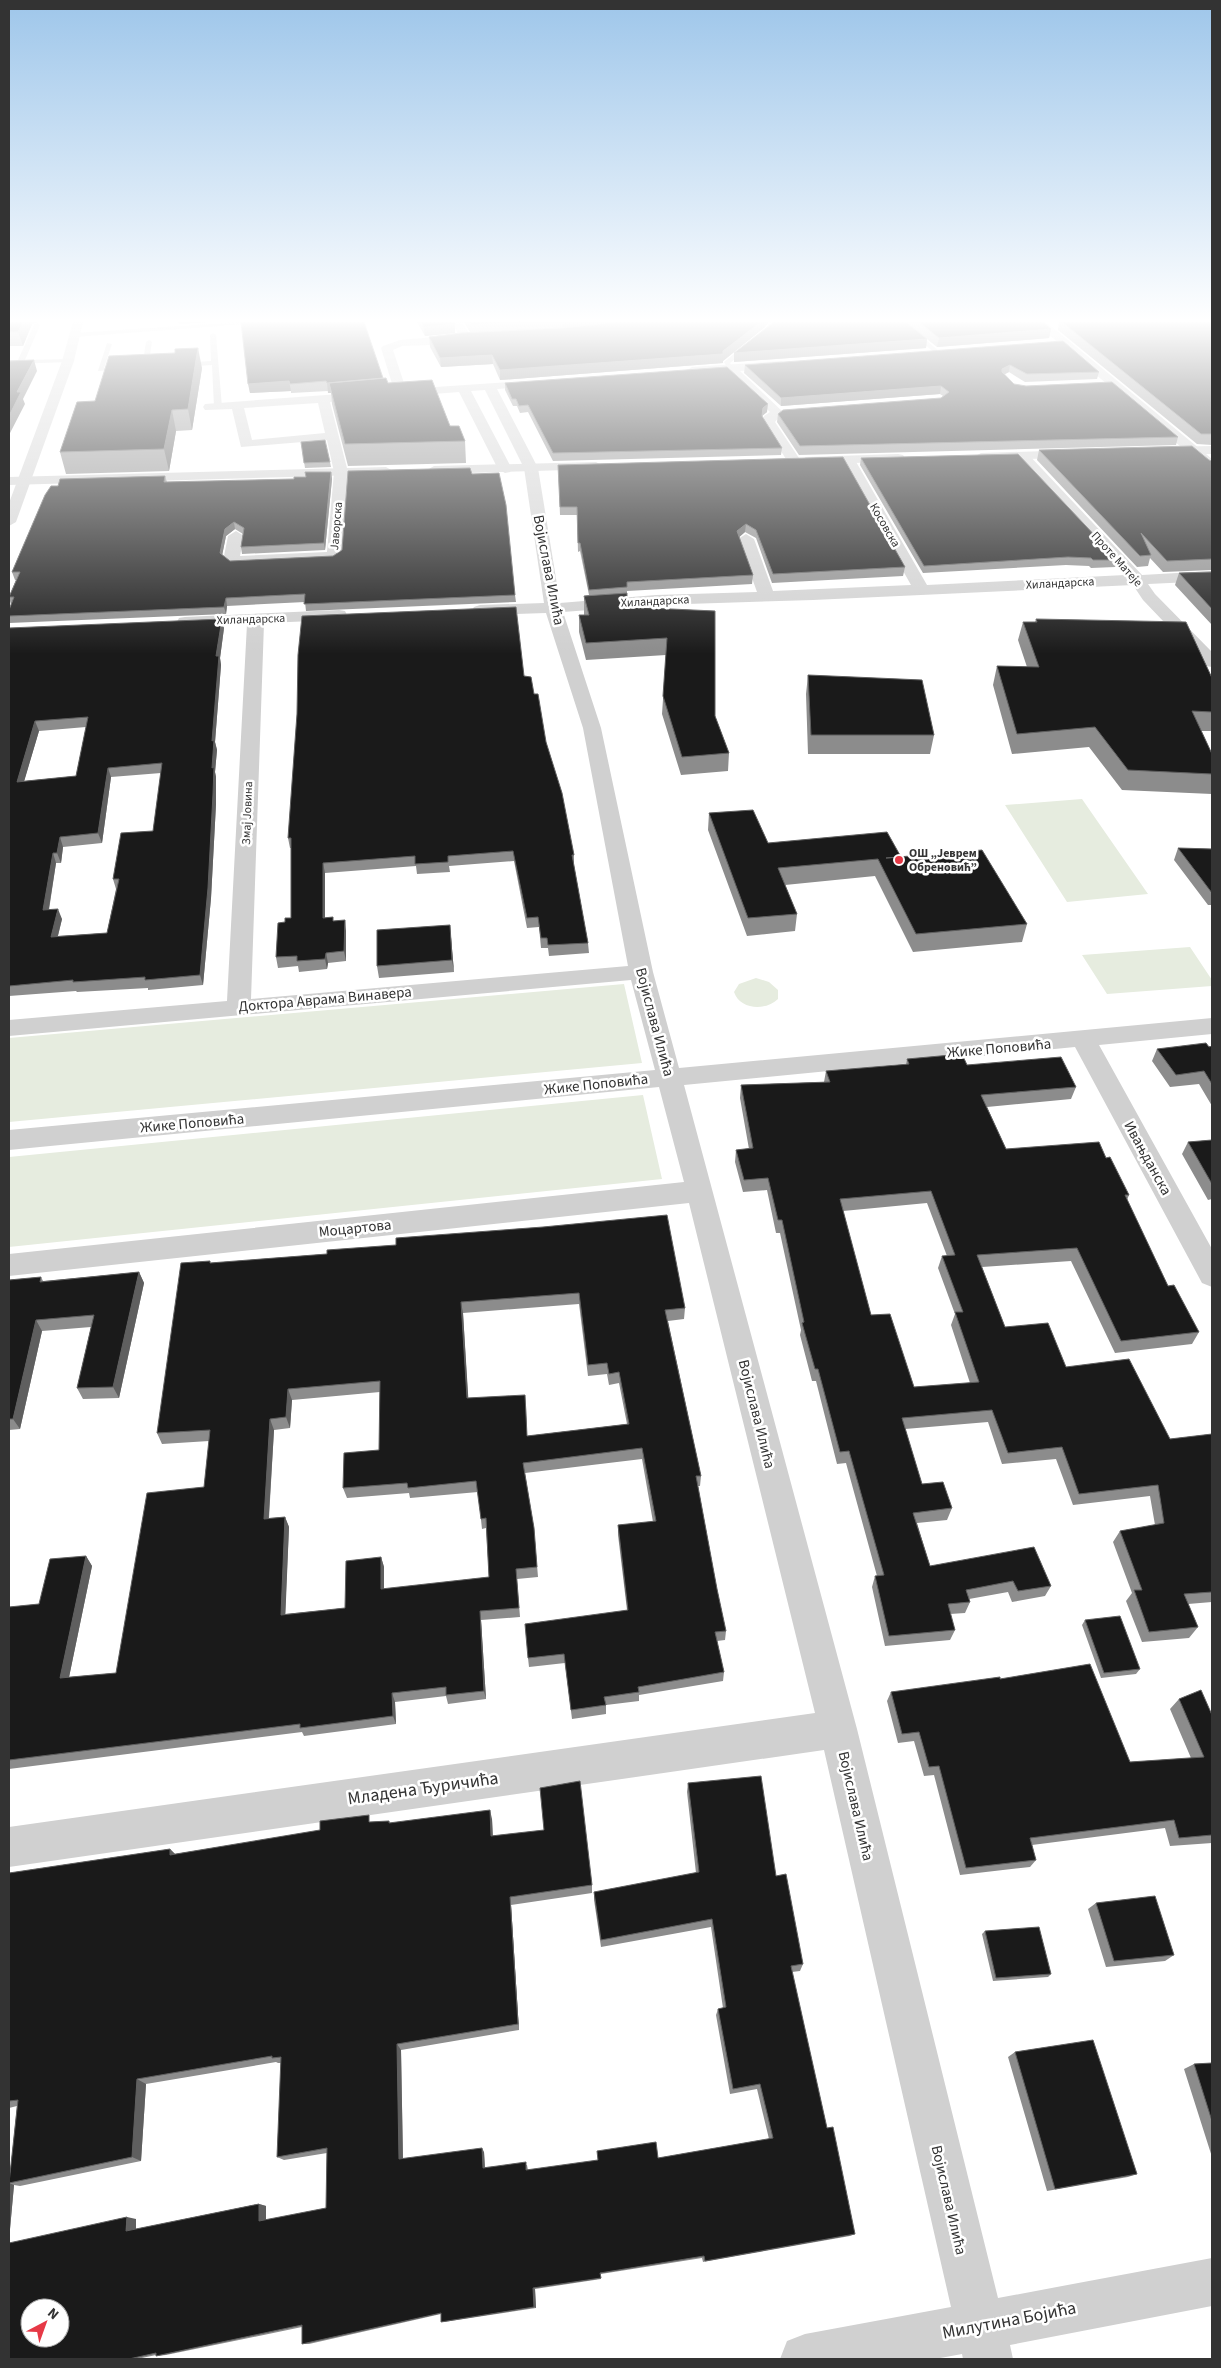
<svg xmlns="http://www.w3.org/2000/svg" width="1221" height="2368" viewBox="0 0 1221 2368" font-family="'Source Sans 3',sans-serif">
	<style>
		.green { fill: #e6ecdf }
		.lines { fill: none; stroke-linecap: round; stroke-linejoin: round }
		.service { fill: #d0d0d0; fill-rule: evenodd }
		.minor { fill: #d0d0d0; fill-rule: evenodd }
		.tertiary { fill: #d0d0d0; fill-rule: evenodd }
		.wall { fill: #8c8c8c; fill-rule: evenodd }
		.shaded-wall { fill: #5f5f5f }
		.building { fill: #1a1a1a; stroke: #5f5f5f; fill-rule: evenodd }
		.poi-dot { fill: #e63946; stroke: #fff; stroke-width: 2 }
		.labels { text-anchor: middle; stroke-width: 5; stroke-linejoin: round; paint-order: stroke }
		.far-street-label { font-size: 12px; fill: #333; stroke: #fff }
		.far-poi-label { font-size: 12px; font-weight: bold; fill: #333; stroke: #fff; text-anchor: start }
		.street-label { font-size: 15px; fill: #333; stroke: #fff }
		.near-street-label { font-size: 18px; fill: #333; stroke: #fff }
	</style>
	<rect width="100%" height="100%" fill="#fff"/>
	<path class="green" d="M1082,799l66,95 -81,8 -62,-97z
		M1190,947l22,33v6l-105,8 -25,-39z
		M756,978l13,4 9,8v9c-12,12 -38,11 -44,-7l5,-8z
		M624,984l18,79 -633,59v-84z
		M643,1095l19,84 -653,68v-90z"/>
	<g class="lines">
		<path class="service" d="M241,322h33l-200,15 -3,-2 3,-2z
			M769,322h6l-3,8 -42,33 4,6 -5,1 -5,-8 43,-34z
			M897,322h7l35,29v2h-4z
			M37,323l3,2 -15,35 43,-1 2,1v2l-61,2v-4h9l16,-35z
			M213,333l3,2 6,72 -4,2 -4,-2 -2,-42 -32,2 -3,-2 3,-2 31,-2 -1,-26z
			M149,340l3,2 -4,25 -3,2 -3,-2 4,-25z
			M107,343l5,1 -8,24 21,-2 2,1v2l-29,2z"/>
		<path class="minor" d="M73,322h10l-9,39 -58,161 -7,4v-23l53,-142z
			M452,322h10l8,13c-10,11 -52,10 -68,11l-9,4 13,39 104,-7 2,3 -2,3 -13,1 41,79 22,135 96,-8 101,-3 -19,-53 8,-5 8,5 19,52 138,-6 -70,-125 7,-4 7,4 72,125 198,-10 -108,-116 -2,-3 7,-4 5,1 115,122 70,-4v10l-64,3 7,10 57,58v15l-6,-1 -63,-66 -10,-15 -320,15 -157,5 -93,7 38,116 52,244 26,96 533,-50v16l-113,11 113,204v38l-10,-4 -127,-236 -391,38 173,644 141,569 214,-40v48l-202,39 3,14h-50l-1,-5 -27,5h-155l7,-18 18,-7 146,-27 -127,-557 -815,117v-40l806,-114 -126,-510 -680,73v-22l675,-72 -25,-95 -650,63v-20l646,-60 -24,-90 -622,56v-16l218,-19 20,-377 -68,2 -2,-4 2,-4 6,-1 154,-7 6,1 2,4 -2,4 -6,1 -75,3 -13,376 377,-33 -45,-238 -37,-115 -66,2 -6,-2 -2,-3 2,-3 6,-2 64,-2 -20,-135 -39,-78 -14,1 41,78 -2,3 -5,1 -7,-4 -39,-77 -129,10 18,70 -6,84 -8,5 -103,5 -8,-5 5,-25 8,-5 8,5 -4,20 87,-4 7,-80 -7,-32 -86,7 -9,-38 -27,1 -2,-3 2,-3 189,-14 -13,-42 2,-2 17,-6 56,-5 2,-1zM318,403l7,30 -73,7 -8,-32z
			M1034,322h12l166,137v11l-5,-1z
			M781,361l4,2 2,2 -2,2 -45,4 43,41 -8,10 26,39 -7,4 -5,-1 -26,-42 1,-6 6,-4 -42,-40 -36,3 -6,-4 6,-4z"/>
		<path class="tertiary" d="M1212,446v8l-51,1 -7,-4 7,-4z
			M1076,450l5,1 2,3 -2,3 -100,4 -7,-4 7,-4z
			M898,454l5,1 2,3 -2,3 -97,4 -7,-4 7,-4z
			M596,462l7,4 -2,3 -167,5 -7,-4 7,-4z
			M386,467l7,4 -2,3 -382,11v-8z"/>
	</g>
	<path class="wall" d="M9,322h29l-6,2 -9,22h-14z
		M241,322l142,56 5,5 62,43 15,15 1,22 -118,3 -16,-62 -1,-11h-3v-2l-37,2v-2l-41,2z
		M417,322h37l1,2v9l-30,3z
		M464,322h304l-3,5 -42,34v2l-223,17 -7,-16 -52,3 -11,-20 -1,-10 41,-5z
		M907,322h136l8,7 -2,9 -112,9 -10,-8 -1,9 -192,14v-9z
		M1059,322h153v123l-15,-1 -139,-114z
		M1063,341l36,31 -2,7 -72,3 -16,-10 -4,2 9,10 164,53 -2,8 -377,10 -22,-33 1,-8 163,-16 2,-2 -3,-2 -159,12 -37,-33 1,-8z
		M202,368l-10,62 -16,1 -7,40 -103,3 -6,-22 35,-51z
		M505,383l262,29 -5,4 20,32 -1,7 -228,6 -25,-49 -8,1 -3,-7h-4l-8,-16z
		M301,442l29,20 1,5 -26,1z
		M1039,450l173,11v109l-49,2 -13,-14 -2,8 -11,1 -100,-107z
		M861,458l257,102 -3,7 -24,1 -2,-2 -23,-1 -143,8 -63,-108z
		M558,465l347,102 -2,9 -131,7 -16,-45 -11,-6 -6,5 14,38 -1,9 -125,7v16l88,4v105l14,37 -1,18 -47,4 -19,-61 4,-59 -80,5 -7,-28v-17h5v-19l5,-1 -9,-44 -2,1 -1,-37h-17z
		M331,472l1,7 -7,71 -83,4 -1,-7 2,-13 -8,-5 -9,7 -4,19 8,6 285,34 1,7 -210,9 -1,-9 -78,4 -1,8 -217,9v-13l2,-5 -2,-8 7,-17h-1l-3,-8 46,-86 107,-10 2,6 127,-3z
		M1212,572v53l-37,-40 4,-12z
		M1036,619l176,59v53h-11l11,23v40l-90,-4 -33,-43 -77,7 -19,-69 4,-19 30,1 -9,-27 5,-18h12z
		M9,628h215l-4,30 1,7 -6,77 2,8 -2,22 1,5v27l-5,94 -8,87 -55,5v-2l-71,4 -1,-1 -67,5zM86,727l-10,49 -52,5 15,-50zM161,773l-8,58 -40,48 3,10 -9,44 -49,3 4,-17 -13,-9 7,-47h5l2,-16 39,-4 9,-66z
		M808,675l126,60 -4,19h-122l-2,-60z
		M524,676l10,18 40,161v10l14,78 1,10 -40,3 -1,-8h-7l-2,-21 -12,1 -13,-67 -65,5 1,6 -33,2 -1,-8 -91,7v45l8,-1v4l13,10v30l-18,2 -1,6 -28,3 -1,-6 -20,2 -2,-11 9,-35 6,-4v-70h-1l-2,-10z
		M709,813l59,30 133,14 126,67 -5,18 -109,10 -38,-76 -90,9 12,29 -2,17 -48,5 -39,-106z
		M1178,848l34,1v56h-4l-34,-45z
		M451,937l3,35 -75,6 -2,-12z
		M1212,1046v60l-13,-22 -29,3 -18,-26 5,-12z
		M907,1059l60,6 109,22 -5,12 -84,8 19,42 100,9 23,37 -2,5 41,86 31,46 -7,12 -77,9 -44,-92 -89,6 23,60 61,40 104,72 42,-5v168l-24,2 10,23 -9,11 -47,4 -16,-41 6,-8 -19,-51 7,-11 35,-6 -5,-29 -77,9 -17,-46 -54,5 -14,-42 -83,7 17,55 30,24 -5,12 -30,3 13,43 121,20 -6,10 -33,6 -4,-10 -39,7 1,3 -5,11 -15,1 5,16 -5,10 -65,6 -13,-59 3,-11h2l-31,-113 -9,1 -21,-83h-4l-12,-46 1,-5 -21,-97h-4l-9,-43 -24,2 -8,-30 1,-12 13,-1 -9,-51 1,-13 83,-3 2,-11 80,-6zM927,1203l20,53h-5l-4,12 17,46 -4,11 19,58 -56,4 -43,-72 -28,-104z
		M1212,1140v59l-4,1 -26,-46 6,-12z
		M327,1254l358,54 -1,11 -16,2 33,155 -1,10h-2l19,103 9,42 -1,9 -8,1 7,31 -1,9 -84,14v6l-33,4v9l-34,5 -7,-56 -36,4 -1,-9 99,-48 -9,-75v-10l35,-3 -11,-63 -117,14 9,55 4,49 -21,2 3,38 -39,3 5,79 -38,5 -2,-8 -51,6 1,22 -92,12 -2,-4 -293,37v-162l30,-3 47,-48 6,10 -23,111 47,-4 88,-186 5,-46 -47,3 -5,-11 54,-170zM579,1304l9,72 19,-2 2,11 10,-2 8,41 -100,12 -1,-30 -58,-8 -5,-85zM380,1392l-1,58 -36,38 4,10 62,-5 1,5 68,-6 4,37 4,-1 3,49 -105,12v-22l-3,-10 -36,51 -60,6 4,-87 -4,-10 -16,1 5,-88 16,-2 2,-28z
		M139,1272l5,11 -25,115 -36,1 -6,-11 14,-61 -49,4 -22,98 -11,1v-150l32,-3 2,4z
		M1085,1620l55,49 -4,5 -35,4 -19,-53z
		M1000,1679l130,83 61,-4 -21,-49 9,-10 33,16v128l-42,3 -5,-18 -133,17 4,15 -6,7 -70,8 -26,-100 -10,1 -10,-35 -16,2 -11,-42 4,-9z
		M688,1783l88,93 27,88 -3,7 -8,1 35,156 28,106 -5,2 -147,26 -1,-4 -101,16v5l-66,10 1,19 -92,14h-3v-8l-132,30h-7v-17l-136,28 -10,1v-1l-19,4h-128l127,-140v10l123,-25 7,2v14l60,-12 1,-55 -43,7 -7,-3 4,-94h-3l-2,-1 -130,22 -5,77 -121,25 -6,-1 -5,55v-57l8,-77 -8,2v-235l161,-24 5,5 197,-32 17,-1 1,2 102,-4 1,17 99,49v8l-81,12 8,125 -118,20 2,109 81,-7 1,15 42,-2 1,5 130,-12 111,-19 -12,-50 -27,5 -14,-79 2,-6 5,-1 -12,-81 -110,20 -7,-47v-8l102,-19 -9,-81z
		M1096,1903l78,52 -9,6 -59,6 -18,-58z
		M985,1931l66,43 -3,3 -55,4 -11,-47z
		M1015,2052l122,122 -9,3 -81,14 -39,-134z
		M1212,2063v94l-28,-88 10,-5z"/>
	<path class="shaded-wall" d="M23,322h15l-6,2 -9,22 -5,-14z
		M178,322h31l-30,2z
		M562,322h79l-79,7z
		M761,322h7l-3,5 -42,34v-10z
		M455,324v9l-30,3 -1,-9z
		M1051,329l-2,9 -112,9 2,-9z
		M927,339l-1,9 -192,14v-9z
		M198,348l4,20 -10,62 -4,-21z
		M723,354v9l-223,17v-10z
		M492,355l1,9 -52,3 -1,-9z
		M34,360l3,11 -14,28 2,5 -16,31v-19l8,-24z
		M1010,365l-1,7 -8,4 1,-7z
		M289,381l2,10 -41,2 -2,-9z
		M327,383h2l2,10h-3z
		M941,386l-1,8 -159,12v-8z
		M768,404l-1,8 -5,4 1,-8z
		M172,410l4,21 -7,40 -5,-22z
		M331,472l1,7 -7,71 -1,-7z
		M234,522l1,7 -9,7 -5,25 -1,-8 5,-24z
		M746,524l-1,8 -9,8 1,-9z
		M226,598l1,8 -1,8 -2,-7z
		M222,619l2,9 -4,30 1,7 -6,77 2,8 -2,22 1,5v27l-5,94 -8,87 -3,-10 12,-207v-27l4,-85z
		M35,721l4,10 -18,61 -4,-10z
		M108,768l3,9 -9,66 -4,-10z
		M60,837l3,10 -2,16 -4,-10z
		M53,853l3,10 -9,57 -4,-10z
		M323,863l2,10v55l-2,-10z
		M58,909l4,10 -7,28 -4,-10z
		M345,920l1,11v30l-2,-10z
		M450,925l1,12 3,35 -2,-12z
		M326,953l2,10 -1,6 -2,-10z
		M139,1272l5,11 -25,115 -6,-11z
		M461,1302l2,11 6,96 -2,-11z
		M36,1320l6,11 -22,98 -7,-10z
		M288,1389l4,11 -2,28 -4,-11z
		M270,1419l4,11 -6,99 -4,-10z
		M285,1517l4,10 -4,97 -4,-9z
		M86,1556l6,10 -25,121 -7,-9z
		M381,1557l3,10v32l-3,-10z
		M480,1611l1,9 5,79 -2,-8z
		M392,1693l3,9 1,22 -3,-8z
		M490,1810l2,9 1,26 -2,-9z
		M170,1849l8,8 -8,-2z
		M510,1897l1,8 8,125 -1,-6z
		M397,2044l4,6 2,113 -4,-4z
		M137,2079l9,5 -5,77 -9,-4z
		M482,2148l2,4 1,19 -2,-3z
		M9,2183l5,2 -5,55z
		M259,2204l7,2v18l-7,-3z
		M127,2217l9,2v14l-10,-2z
		M533,2288l2,1 1,19 -2,-1z"/>
	<path class="building" d="M9,322h14l-5,10h-9z
		M241,322h123l19,56 -56,5 -1,-2 -36,3 -1,-3 -41,3z
		M421,322h33l1,2 -31,3z
		M469,322h52l-50,2z
		M618,322h143l-38,29v3l-223,16 -8,-15 -52,3 -11,-21 32,-4 101,-5z
		M774,322h132l21,17 -193,14z
		M919,322h124l8,7 -112,9z
		M1062,322h150v112h-11z
		M1063,341l36,31 -72,2 -17,-9 -8,4v3l12,12 12,2 86,-4 66,55 -378,9 -22,-32 5,-4 158,-12 8,-6 -8,-6 -160,12 -36,-33z
		M198,348l-10,61 -16,1 -8,39 -104,3 17,-50 18,-1 14,-45 66,-3v-4z
		M34,360l-17,32h4l-12,24v-55z
		M727,367l41,37 -5,4 -1,8 20,32 -229,5 -25,-48 -9,1 -3,-7h-4l-7,-16z
		M386,378l2,5 44,-3 18,46h9l6,15 -120,3 -16,-61z
		M325,440l5,22 -26,1 -3,-21z
		M1192,446l17,14 3,1v98l-45,2 -26,-28 10,22 -11,1 -101,-106z
		M1018,454l100,106h-25l-2,-2 -23,-1 -144,9 -63,-108z
		M843,457l62,110 -132,7 -17,-44 -10,-6 -9,7 16,44 -126,7v5l-38,3 -9,-47h-2l-1,-36h-17l-2,-42z
		M470,468l2,6 27,-1 7,32 9,90 -211,9 1,-10 -79,4 -2,9 -215,9v-6l5,-13h-5l11,-25h-8l33,-77 6,-9h7l2,-7 105,-3 -1,6 130,-3v-2h12l-1,-5h26l-7,71 -83,4 3,-19 -10,-6 -9,7 -5,24 10,8 103,-5 9,-6 6,-79z
		M1212,572v37l-33,-36z
		M627,593v14l88,4v105l14,37 -47,4 -19,-61 4,-58 -81,5 -7,-28h10l-5,-19z
		M516,607l8,69 7,1 3,17h4l8,48 16,51 12,62h-2l16,88 -40,2 -1,-7h-6l-3,-21 -11,1 -14,-67 -65,5v6l-33,2v-8l-92,7v55l10,-1v4l12,-1 -1,31 -18,2 -1,6 -28,2v-5l-21,1 2,-34 7,-1v-4h6v-80h-3l9,-124 1,-59 4,-39z
		M222,619l-6,37h3l-7,85 2,-1 -2,28 2,-1 -1,27 -5,94 -8,87 -55,5v-3l-72,5v-2l-64,6v-358zM88,717l-12,59 -59,6 18,-61zM162,763l-9,68 -32,2 -8,46h6l-12,54 -56,4 7,-28 -15,1 10,-57h4l3,-16 38,-4 10,-65z
		M1036,619l150,3 26,56v34l-20,-1 20,43v20l-84,-4 -33,-43 -78,7 -20,-68 42,1 -16,-45h14z
		M808,675l114,5 12,55h-123z
		M753,810l15,33 119,-11 14,25 -15,1 96,-8 45,74 -111,10 -38,-75 -100,9 19,46 -49,4 -39,-105z
		M1178,848l34,1v44z
		M450,925l2,35 -75,6v-36z
		M1206,1043l3,4 3,-1v38l-8,-13 -28,4 -19,-26z
		M962,1054l5,11 94,-8 15,30 -95,8 25,54 93,-7 7,16 4,-1 19,38h-4l43,91 6,-1 25,47 -78,9 -44,-93 -100,7 28,72 43,-4 18,44 63,-8 41,80 42,-5v158l-28,2 14,33 -49,5 -15,-42h8l-22,-59 44,-8 -6,-38 -79,9 -17,-47 -54,6 -16,-43 -90,8 20,66 21,-2 9,26 -39,5 17,53 104,-19 17,39 -33,5 -5,-10 -47,9 4,12 -22,2 7,26 -66,6 -14,-60 9,-1 -35,-124 -9,1 -22,-83h-3l-13,-46 2,-1 -22,-102h-4l-10,-42 -24,2 -8,-30 17,-2 -12,-63 89,-3 -4,-11 83,-7 -2,-5zM931,1191l24,64 -13,1 21,56h-8l24,70 -65,5 -24,-73 -19,1 -31,-116z
		M1212,1140v44l-24,-42z
		M667,1215l18,93 -20,2 36,166h-5l21,113 9,42 -11,1 9,40 -86,15 1,5 -35,5 2,8 -35,5 -7,-56 -36,4 -3,-34 103,-14 -10,-85 38,-4 -14,-73 -119,15 11,65 3,39 -21,2 3,39 -39,3 4,80 -38,4v-8l-54,6 1,23 -93,12v-4l-291,36v-153l30,-3 11,-45 36,-3 -26,122 56,-5 31,-180 57,-6 6,-57 -53,3 24,-170 29,-2v2l117,-9v-4l69,-5v-7l147,-11zM579,1293l9,72 19,-2 2,11 10,-2 10,52 -102,12 -2,-41 -58,3 -6,-96zM380,1381l-1,69 -35,3 -1,35 64,-5 1,5 68,-7 5,38 5,-1 3,59 -108,12v-32l-35,4 -1,47 -64,7 4,-98 -21,2 6,-100 16,-2 2,-28z
		M139,1272l-26,115 -36,1 17,-73 -58,5 -23,99h-4v-139l32,-3 -1,5z
		M1120,1616l20,53 -36,4 -19,-53z
		M1090,1664l40,98 74,-5 -25,-58 22,-9 11,25v120l-33,3 -5,-18 -144,18 6,22 -70,8 -27,-102 -10,1 -10,-35 -17,2 -11,-42 109,-15v2z
		M761,1776l15,100 10,-2 17,90 -12,2 36,162 6,-1 22,107 -150,27 -1,-5 -104,17 1,5 -68,10 1,19 -93,15v-9l-139,31v-19l-146,31v-3l-27,6h-120v-116l118,-26 -1,14 133,-27v17l67,-13 1,-60 -50,9 4,-100 -9,1v-2l-135,23 -5,78 -123,26 9,-83 -9,1v-228l161,-24v6l150,-25v-9l49,-6v7l20,-1v2l101,-13 1,26 53,-6 -4,-42 40,-7 12,104 -82,12 8,127 -121,20 2,115 83,-11 1,20 43,-6v8l72,-10 -1,-9 59,-9 2,16 115,-20 -13,-54 -27,5 -15,-80 8,-2 -14,-88 -111,21 -7,-48 105,-20 -11,-89zM30,2308h30v30h-30z
		M1155,1896l19,59 -60,6 -18,-58z
		M1039,1927l12,47 -55,4 -11,-47z
		M1093,2040l44,134 -82,15 -40,-137z
		M1212,2063v58l-18,-57z"/>
	<linearGradient id="sky" x2="0" y2="1"><stop stop-color="#9ec6ea"/><stop offset="0.49" stop-color="#fff"/><stop offset="1" stop-color="#fff" stop-opacity="0"/></linearGradient>
	<rect width="1221" height="654" fill="url(#sky)"/>
	<circle class="poi-dot" cx="899" cy="860" r="5"/>
	<g class="labels">
		<g class="far-street-label">
			<text transform="translate(885 525) rotate(60)" y="4">Косовска</text>
			<text transform="translate(336 526) rotate(-85)" y="4">Јаворска</text>
			<text transform="translate(1117 559) rotate(48)" y="4">Проте Матеје</text>
			<text transform="translate(1060 583) rotate(-3)" y="4">Хиландарска</text>
			<text transform="translate(655 601) rotate(-3)" y="4">Хиландарска</text>
			<text transform="translate(251 619) rotate(-2)" y="4">Хиландарска</text>
			<text transform="translate(247 813) rotate(-88)" y="4">Змај Јовина</text>
		</g>
		<g class="far-poi-label">
			<text x="909" y="857">ОШ „Јеврем<tspan x="909" dy="14">Обреновић”</tspan></text>
		</g>
		<g class="street-label">
			<text transform="translate(549 570) rotate(79)" y="5">Војислава Илића</text>
			<text transform="translate(325 999) rotate(-5)" y="5">Доктора Аврама Винавера</text>
			<text transform="translate(655 1022) rotate(75)" y="5">Војислава Илића</text>
			<text transform="translate(999 1048) rotate(-5)" y="5">Жике Поповића</text>
			<text transform="translate(596 1084) rotate(-6)" y="5">Жике Поповића</text>
			<text transform="translate(192 1123) rotate(-5)" y="5">Жике Поповића</text>
			<text transform="translate(1148 1158) rotate(61)" y="5">Ивањданска</text>
			<text transform="translate(355 1228) rotate(-6)" y="5">Моцартова</text>
			<text transform="translate(757 1414) rotate(76)" y="5">Војислава Илића</text>
			<text transform="translate(856 1806) rotate(77)" y="5">Војислава Илића</text>
			<text transform="translate(949 2200) rotate(77)" y="5">Војислава Илића</text>
		</g>
		<g class="near-street-label">
			<text transform="translate(423 1788) rotate(-8)" y="6">Младена Ђуричића</text>
			<text transform="translate(1009 2320) rotate(-11)" y="6">Милутина Бојића</text>
		</g>
	</g>
	<rect width="1221" height="2368" fill="none" stroke="#333333" stroke-width="20"/>
	<g transform="translate(45 2323) rotate(41)"><circle r="24" fill="#ffffff" stroke="#adadad"/>
	<path d="M0-4L9 19L0 12L-9 19Z" fill="#e63946"/>
	<text y="-8" font-size="14" font-weight="bold" text-anchor="middle" fill="#333333">N</text>
	</g>
</svg>
